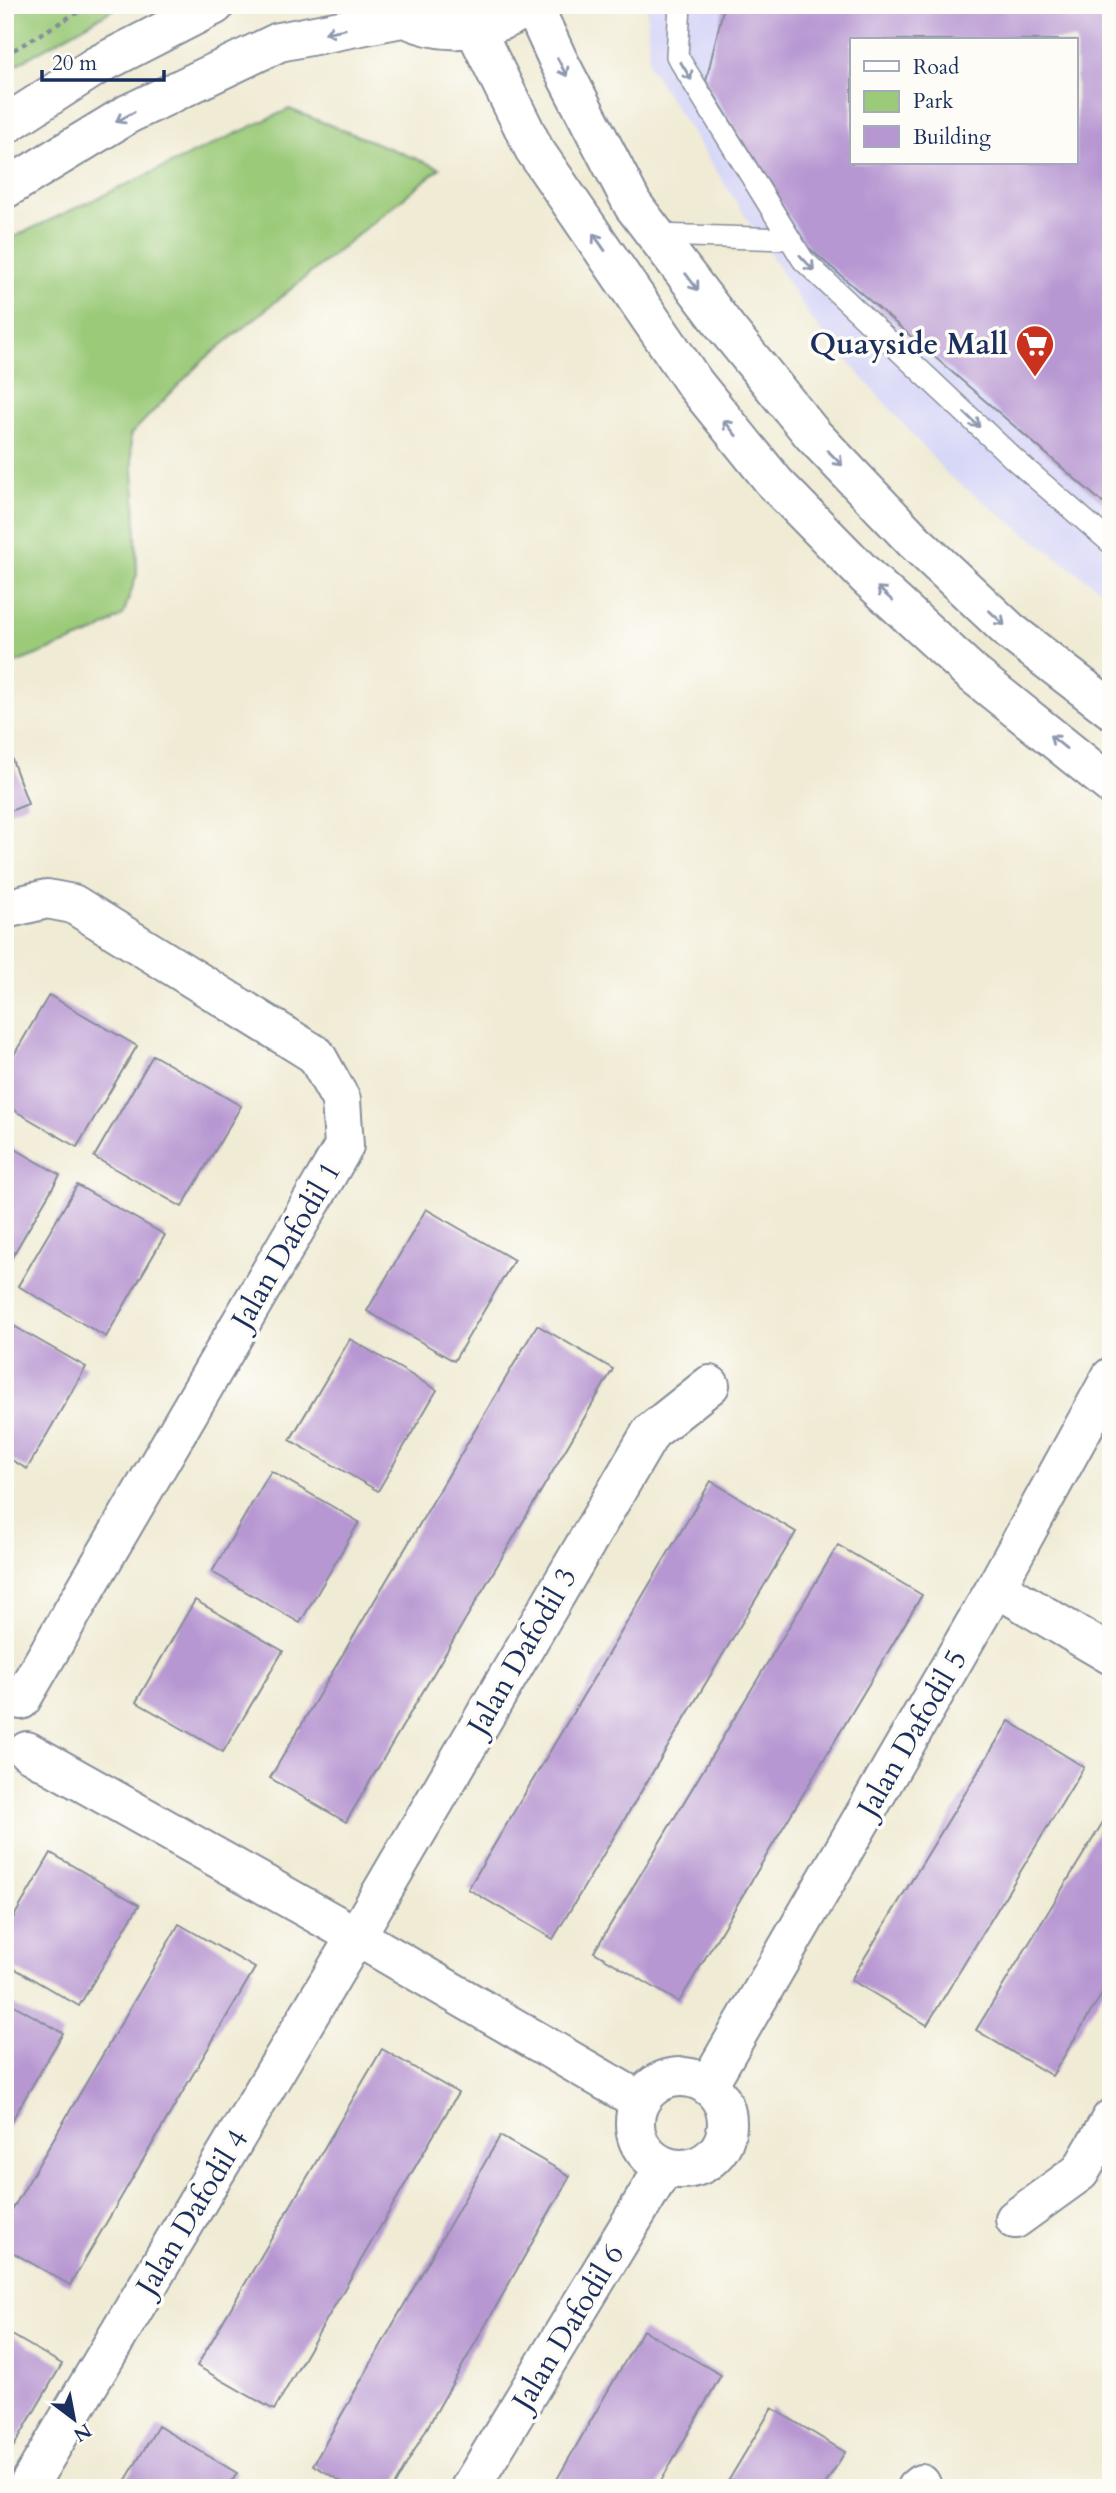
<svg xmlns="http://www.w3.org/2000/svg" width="1116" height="2493" viewBox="0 0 1116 2493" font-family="Cardo,serif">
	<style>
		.built { fill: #d7d7f8; fill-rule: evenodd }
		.green { fill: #9bca79; stroke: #5b7c6c; stroke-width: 2 }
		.building { fill: #b797d2; fill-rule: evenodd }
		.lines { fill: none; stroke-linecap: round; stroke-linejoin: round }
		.service-casing { stroke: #868d99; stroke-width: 24 }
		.minor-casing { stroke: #868d99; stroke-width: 42 }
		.path { stroke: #868d99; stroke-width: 4.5; stroke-dasharray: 5 5; stroke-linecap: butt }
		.service { stroke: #fff; stroke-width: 21 }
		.minor { stroke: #fff; stroke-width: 38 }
		.oneway { stroke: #8d97ae }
		.labels { text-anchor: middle; stroke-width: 7; stroke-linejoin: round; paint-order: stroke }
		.poi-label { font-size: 30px; font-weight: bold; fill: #1b2f5e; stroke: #fdfcf7; text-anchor: end }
		.street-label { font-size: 30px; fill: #1b2f5e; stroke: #fdfcf7 }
	</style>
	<rect width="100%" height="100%" fill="#fdfcf7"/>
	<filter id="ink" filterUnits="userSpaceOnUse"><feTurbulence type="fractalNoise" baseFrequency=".0143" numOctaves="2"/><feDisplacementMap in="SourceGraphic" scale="14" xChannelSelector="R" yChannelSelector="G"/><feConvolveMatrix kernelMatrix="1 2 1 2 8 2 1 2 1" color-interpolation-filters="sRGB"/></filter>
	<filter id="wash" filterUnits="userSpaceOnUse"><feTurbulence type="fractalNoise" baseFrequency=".00686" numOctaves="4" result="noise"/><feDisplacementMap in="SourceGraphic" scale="28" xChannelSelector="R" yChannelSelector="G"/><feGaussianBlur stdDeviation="1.57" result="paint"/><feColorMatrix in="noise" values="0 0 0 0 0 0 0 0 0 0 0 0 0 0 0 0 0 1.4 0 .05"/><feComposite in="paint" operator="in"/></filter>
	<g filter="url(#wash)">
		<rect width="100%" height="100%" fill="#f0ebd4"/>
		<path class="built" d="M647,5h464v593l-163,-123 -136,-155 -163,-254zM852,40h224v123h-224z"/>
		<path class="green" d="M5,5h116l-116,66z
			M289,109l151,59 -239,194 -71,73 5,61 2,78 -14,41 -27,17 -91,35v-426z"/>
		<g id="blocks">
			<path class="building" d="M724,5h387v505l-303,-263 -102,-166zM852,40h224v123h-224z
				M5,740l23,64 -23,9z
				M49,995l88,51 -60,101 -72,-42v-35z
				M153,1055l88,51 -59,101 -88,-50z
				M5,1143l55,32 -55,94z
				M77,1185l88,50 -59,102 -88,-51z
				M426,1209l88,51 -60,101 -87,-50z
				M5,1321l81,46 -59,102 -22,-13z
				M537,1325l76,44 -267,453 -76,-44z
				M350,1339l87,51 -59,101 -88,-51z
				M271,1471l88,51 -59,101 -88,-51z
				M711,1481l85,51 -243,407 -85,-50z
				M838,1545l84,50 -243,407 -85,-50z
				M195,1600l88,51 -60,101 -87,-50z
				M1009,1721l75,46 -157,258 -76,-45z
				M1111,1809v170l-59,97 -76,-46z
				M51,1853l88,52 -60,101 -74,-43v-31z
				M179,1924l76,44 -185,317 -65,-37v-26z
				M5,2000l58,33 -58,99z
				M382,2049l76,44 -184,317 -77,-44z
				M500,2136l70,40 -177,312h-40l-40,-23z
				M643,2330l78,45 -64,113h-105z
				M5,2331l57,33 -57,97z
				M772,2408l73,44 -22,36h-99z
				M158,2426l79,47 -9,15h-107z"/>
		</g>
	</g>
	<g filter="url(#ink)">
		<use href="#blocks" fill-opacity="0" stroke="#868d99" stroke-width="2"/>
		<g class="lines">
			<g class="service-casing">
				<path id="service" d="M680,5l-3,51 126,204 211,199 97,84
					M656,235l133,4"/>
			</g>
			<g class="minor-casing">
				<path id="minor" d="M384,5c46,33 100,32 146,0
					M533,5l25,55 75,145 94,124 86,106 101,106 97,91 100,77
					M475,29l59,120 161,235 80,99 92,94 106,97 138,111
					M5,125l91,-59 119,-61
					M5,189l123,-75 151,-72 123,-24
					M5,909l42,-10 26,5 243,151 25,45 3,46 -323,554
					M996,1587l115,68
					M27,1751l329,185 284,165
					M635 2123a46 46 0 1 1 92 0a46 46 0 1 1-92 0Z
					M708,2085l288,-498 115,-210
					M1015,2219l65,-47 31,-53
					M27,2488l329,-552 295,-504 59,-47
					M470,2488l195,-322
					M916,2488l5,-4"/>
			</g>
			<path class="path" d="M5,55l85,-50"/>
			<use href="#service" class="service"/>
			<use href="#minor" class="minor"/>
		</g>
		<defs><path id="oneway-shaft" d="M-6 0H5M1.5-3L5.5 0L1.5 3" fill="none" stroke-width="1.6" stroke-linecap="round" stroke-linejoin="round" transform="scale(1.75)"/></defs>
		<g class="oneway">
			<use href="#oneway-shaft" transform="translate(335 31) rotate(169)"/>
			<use href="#oneway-shaft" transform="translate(562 67) rotate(63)"/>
			<use href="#oneway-shaft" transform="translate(686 71) rotate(59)"/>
			<use href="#oneway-shaft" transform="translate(125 117) rotate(151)"/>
			<use href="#oneway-shaft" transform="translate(599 242) rotate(-125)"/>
			<use href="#oneway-shaft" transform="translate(807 263) rotate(47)"/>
			<use href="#oneway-shaft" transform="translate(692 282) rotate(53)"/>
			<use href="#oneway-shaft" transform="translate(972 420) rotate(43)"/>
			<use href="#oneway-shaft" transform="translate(730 428) rotate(-129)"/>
			<use href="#oneway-shaft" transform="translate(835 458) rotate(46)"/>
			<use href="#oneway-shaft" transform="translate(885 594) rotate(-138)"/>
			<use href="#oneway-shaft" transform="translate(997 618) rotate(43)"/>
			<use href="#oneway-shaft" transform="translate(1058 742) rotate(-141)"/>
		</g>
	</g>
	<defs>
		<g id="supermarket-pin" transform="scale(2.0125)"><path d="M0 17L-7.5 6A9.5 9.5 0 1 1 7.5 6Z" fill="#c8321e" stroke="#fdfcf7"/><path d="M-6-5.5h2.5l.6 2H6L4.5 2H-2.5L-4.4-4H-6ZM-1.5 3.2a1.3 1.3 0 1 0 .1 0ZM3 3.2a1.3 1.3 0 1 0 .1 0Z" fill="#fff"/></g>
	</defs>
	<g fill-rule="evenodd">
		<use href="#supermarket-pin" x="1035" y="344"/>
	</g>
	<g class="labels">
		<g class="poi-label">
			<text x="1008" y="354">Quayside Mall</text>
		</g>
		<g class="street-label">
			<text transform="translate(286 1245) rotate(-60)" y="10">Jalan Dafodil 1</text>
			<text transform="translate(522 1651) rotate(-60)" y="10">Jalan Dafodil 3</text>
			<text transform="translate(912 1733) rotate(-60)" y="10">Jalan Dafodil 5</text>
			<text transform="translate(192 2212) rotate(-59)" y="10">Jalan Dafodil 4</text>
			<text transform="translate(568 2327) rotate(-59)" y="10">Jalan Dafodil 6</text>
		</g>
	</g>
	<rect width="1116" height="2493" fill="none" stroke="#fdfcf7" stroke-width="28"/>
	<rect x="850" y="38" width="228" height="126" fill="#fdfcf7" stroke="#a3aaba" stroke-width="2"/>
	<rect x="864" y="61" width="35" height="10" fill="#ffffff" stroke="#a3aaba" stroke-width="2"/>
	<text x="913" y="74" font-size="21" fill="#1b2f5e">Road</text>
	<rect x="864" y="91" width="35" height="21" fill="#9bca79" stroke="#a3aaba" stroke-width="2"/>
	<text x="913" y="108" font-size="21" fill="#1b2f5e">Park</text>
	<rect x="864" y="126" width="35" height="21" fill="#b797d2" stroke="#a3aaba" stroke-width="2"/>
	<text x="913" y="144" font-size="21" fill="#1b2f5e">Building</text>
	<g transform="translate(74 2419) rotate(148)" stroke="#fdfcf7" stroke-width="5" paint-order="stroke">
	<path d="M0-5L12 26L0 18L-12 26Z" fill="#1b2f5e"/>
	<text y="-10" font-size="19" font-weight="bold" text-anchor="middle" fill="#1b2f5e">N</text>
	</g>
	<path d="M42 70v10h122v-10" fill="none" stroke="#1b2f5e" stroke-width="3.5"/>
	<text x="52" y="70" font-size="21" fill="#1b2f5e" stroke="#fdfcf7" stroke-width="5" paint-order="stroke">20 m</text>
</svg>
